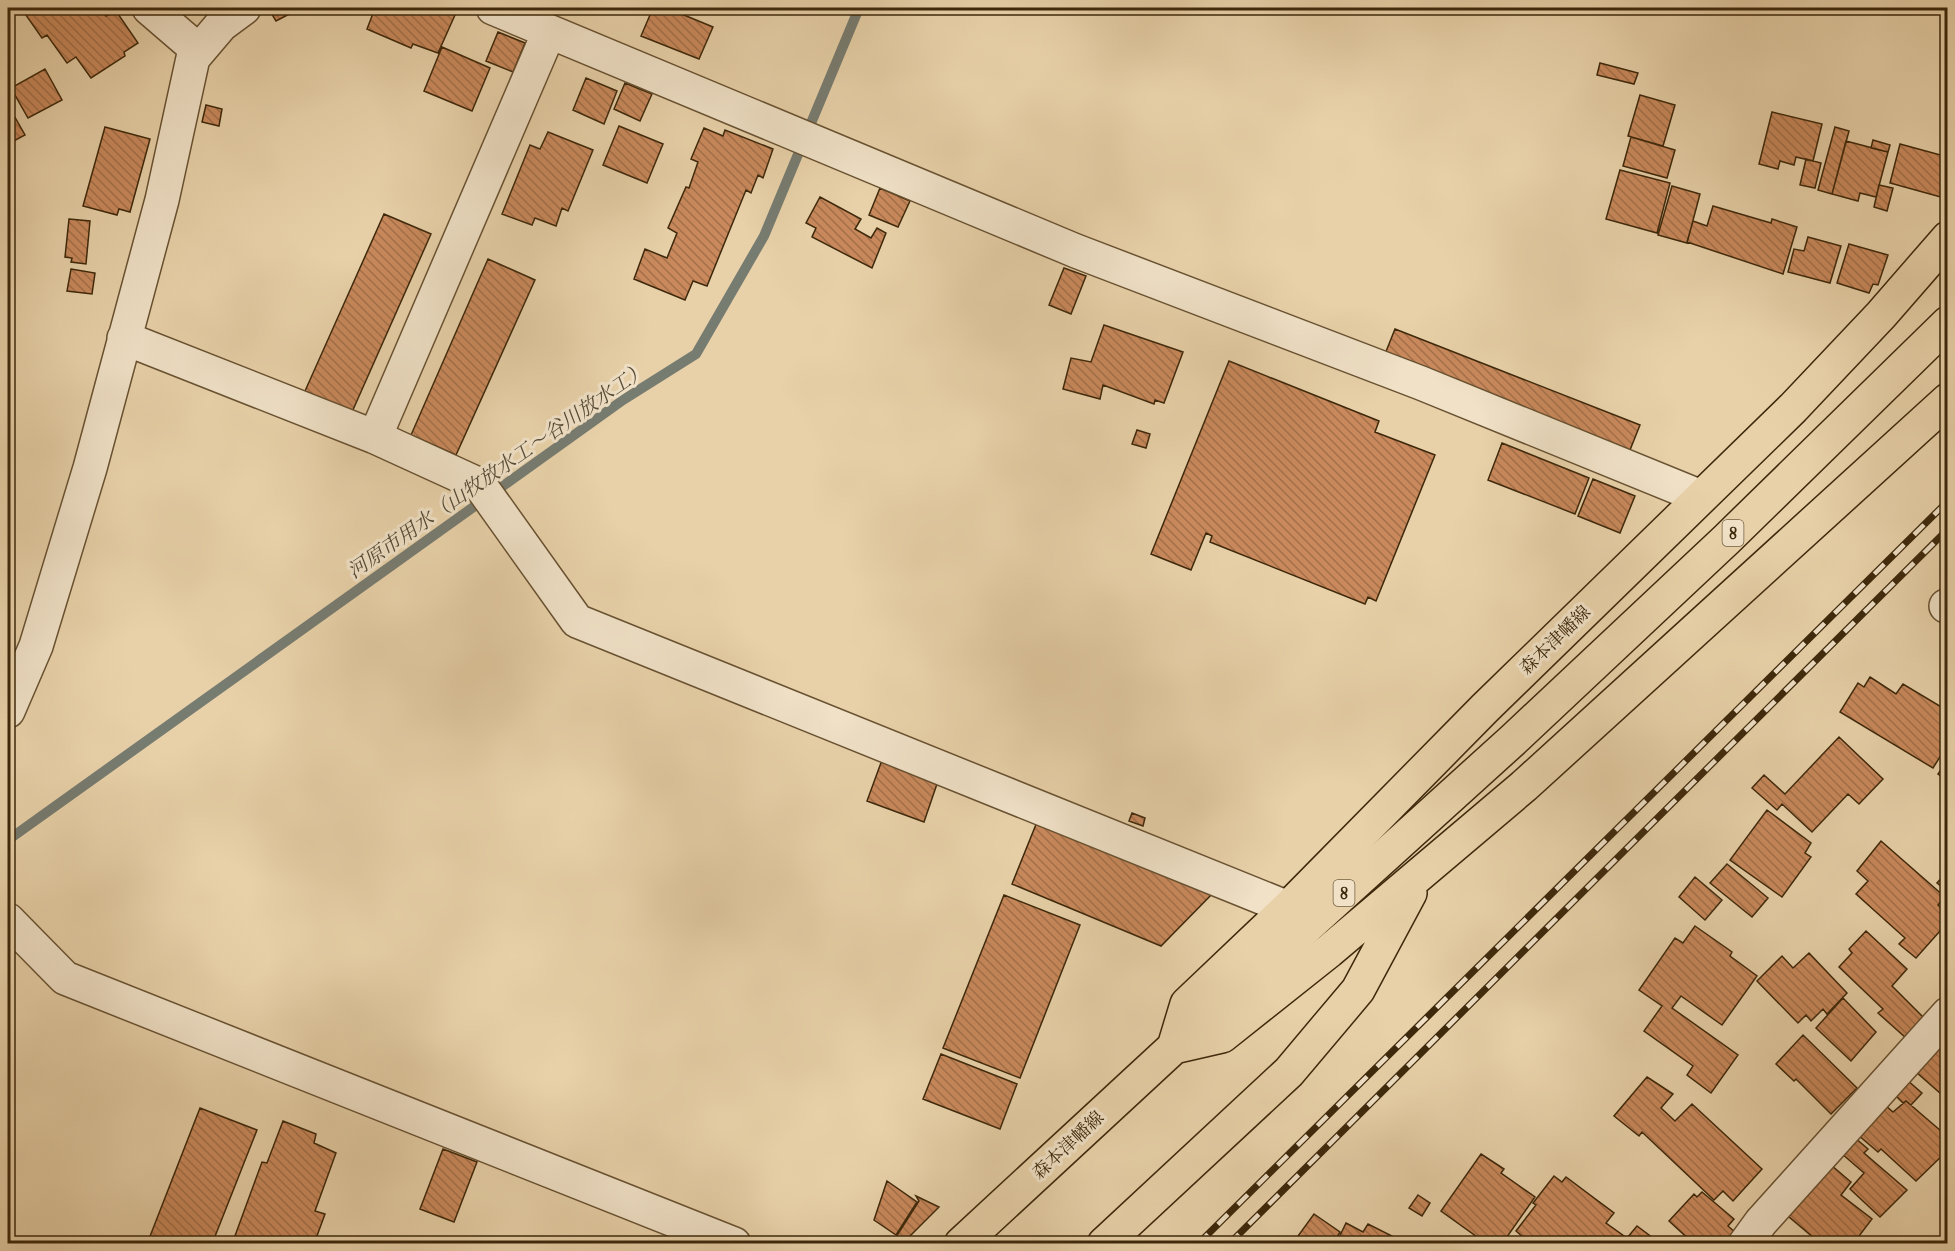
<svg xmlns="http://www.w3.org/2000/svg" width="1955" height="1251" viewBox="0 0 1955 1251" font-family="'IM FELL French Canon','Noto Serif JP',serif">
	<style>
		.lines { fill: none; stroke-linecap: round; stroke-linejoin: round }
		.stream { stroke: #777c71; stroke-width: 10 }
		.building { fill: url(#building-back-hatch); stroke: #3d280b; stroke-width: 1.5 }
		.minor-casing { stroke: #685232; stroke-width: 36 }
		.major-casing { stroke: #3d280b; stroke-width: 36 }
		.highway-casing { stroke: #3d280b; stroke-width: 36 }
		.minor { stroke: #f0e1c7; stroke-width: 33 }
		.major { stroke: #e8d1a9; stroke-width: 33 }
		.highway { stroke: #e8d1a9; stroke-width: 33 }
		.rail-casing { stroke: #3d280b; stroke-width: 7 }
		.rail { stroke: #f0e1c7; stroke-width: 4.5; stroke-dasharray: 14; stroke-linecap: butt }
		.labels { text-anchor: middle; stroke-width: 6; stroke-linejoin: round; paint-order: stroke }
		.shield { fill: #f0e1c7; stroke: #736043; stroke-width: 1.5 }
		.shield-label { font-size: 16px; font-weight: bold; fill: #3d280b }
		.street-label { font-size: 18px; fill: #3d280b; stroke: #f0e1c7 }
		.water-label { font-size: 20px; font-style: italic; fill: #554b36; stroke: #f0e1c7 }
	</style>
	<defs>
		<pattern id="building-back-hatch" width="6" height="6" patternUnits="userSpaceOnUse" patternTransform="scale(1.5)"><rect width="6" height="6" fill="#c9895c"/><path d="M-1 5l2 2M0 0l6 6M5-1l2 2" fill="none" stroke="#a4704a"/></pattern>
	</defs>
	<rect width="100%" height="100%" fill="#e8d1a9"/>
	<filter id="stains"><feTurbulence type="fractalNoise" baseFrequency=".00333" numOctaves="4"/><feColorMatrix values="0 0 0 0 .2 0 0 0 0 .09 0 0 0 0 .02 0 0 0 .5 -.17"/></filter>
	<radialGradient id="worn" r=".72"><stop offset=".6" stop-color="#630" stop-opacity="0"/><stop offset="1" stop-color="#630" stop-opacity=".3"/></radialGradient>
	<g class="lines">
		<path class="stream" d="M8,840l615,-440 73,-46 68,-118 95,-228"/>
	</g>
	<path class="building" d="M21,8h79l6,8 10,-5 22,32 -14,9 1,4 -34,22 -15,-21 -9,6 -20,-28 -5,3z
		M276,8h25l-25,13 -6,-10z
		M375,8h60l20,7 -17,38 -25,-9 -2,4 -44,-19z
		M653,8h14l46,19 -14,32 -58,-23z
		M498,32l27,11 -12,29 -27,-11z
		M442,47l48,21 -18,43 -48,-20z
		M1600,63l38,10 -4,11 -37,-9z
		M45,69l17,31 -34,18 -17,-30z
		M586,78l31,13 -13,33 -31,-14z
		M625,83l27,11 -12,27 -26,-12z
		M1640,95l35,10 -12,41 -35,-10z
		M8,105l17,30 -15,8 -2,-4z
		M206,105l16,4 -3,17 -17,-4z
		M1772,112l50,12 -9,37 -17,-4 -2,8 -14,-4 -2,8 -19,-5z
		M619,126l44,18 -16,39 -44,-18z
		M105,127l45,12 -20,73 -11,-3 -2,6 -34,-9z
		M1835,127l14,4 -17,63 -14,-4z
		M704,128l19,8 2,-6 48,19 -10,29 -5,-3 -7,18 -5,-3 -39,96 -14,-5 -8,19 -51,-21 11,-30 22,9 10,-25 -9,-5 18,-41 3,1 9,-26 -7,-3z
		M548,132l45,18 -25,61 -6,-3 -6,18 -21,-8 -3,7 -30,-11 28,-69 10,4z
		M1631,137l44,13 -8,28 -44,-12z
		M1873,140l17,5 -2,7 -17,-4z
		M1846,141l42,11 -12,45 -16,-4 -2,8 -26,-7z
		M1900,144l48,13v42l-58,-16z
		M1806,159l15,4 -6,25 -15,-3z
		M1620,170l50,13 -13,50 -51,-14z
		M1879,185l14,3 -6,23 -13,-4z
		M1672,186l28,8 -13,49 -29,-8z
		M880,188l30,13 -12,26 -29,-12z
		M820,197l41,22 -6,10 16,9 6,-10 9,5 -14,35 -60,-31 4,-9 -10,-5z
		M1713,206l58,17 1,-4 25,8 -14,47 -96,-32 6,-21 14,5z
		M384,214l47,20 -79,178 -47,-21z
		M69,219l21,2 -4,43 -15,-2 1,-4 -7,-1z
		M1808,237l33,9 -11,37 -42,-11 6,-23 10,2z
		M1849,244l39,11 -10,30 -5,-1 -4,9 -32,-10z
		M488,259l47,21 -79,175 -45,-20z
		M1064,268l22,8 -15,38 -22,-9z
		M71,269l24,4 -3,21 -25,-3z
		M1104,325l79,27 -19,51 -9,-3 -1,4 -51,-19 -3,14 -37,-10 8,-31 20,4z
		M1395,329l245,96 -10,25 -245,-96z
		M1229,361l150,60 -4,11 60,23 -59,146 -8,-4 -3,7 -155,-62 2,-6 -6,-3 -15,37 -40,-16z
		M1137,430l13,4 -4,14 -14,-4z
		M1502,443l87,35 -14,36 -87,-34z
		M1593,479l42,17 -15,37 -42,-17z
		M1870,677l26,17 7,-10 45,27v33l-15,24 -93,-56 18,-29 6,4z
		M1839,737l44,42 -24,25 -11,-10 -36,38 -30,-28 -5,6 -25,-22 12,-13 21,19z
		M1948,759v22l-10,-7z
		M882,760l56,21 -14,41 -57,-21z
		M1767,810l44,33 -6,10 6,4 -29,40 -52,-37z
		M1132,813l13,5 -2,8 -14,-5z
		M1037,822l176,71 -52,53 -149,-62z
		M1881,841l64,56 -7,8 9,9 1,8 -32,36 -17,-14 6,-6 -49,-44 12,-13 -11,-10z
		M1727,864l41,34 -16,19 -42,-34z
		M1948,871v21l-11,-9z
		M1695,877l27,23 -17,20 -26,-23z
		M1004,895l76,30 -60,153 -77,-30z
		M1695,926l37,26 -2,4 27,20 -35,49 -41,-29 -9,12 66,47 -27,38 -24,-18 6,-9 -49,-35 18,-25 -23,-16 36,-52 8,5z
		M1866,931l41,38 -15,17 33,33 -19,19 -28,-25 5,-4 -44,-42 13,-14 -3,-4z
		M1809,953l38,40 -20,21 -4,-5 -12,12 -5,-6 -8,8 -41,-42 25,-25 11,12z
		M1843,998l33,34 -25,29 -35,-33z
		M1938,1034l10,7v59l-40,-35z
		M1803,1035l54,53 -26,26 -35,-35 -2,2 -18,-17z
		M941,1054l76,30 -17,45 -77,-30z
		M1899,1073l23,20 -11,12 -5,-4 -3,2 -16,-16z
		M1647,1077l26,17 -12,14 14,13 17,-17 70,65 -29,32 -10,-10 -9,9 -72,-68 -3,4 -25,-20z
		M1877,1098l16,14 13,-11 42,36v13l-32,31 -35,-32 -3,3 -27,-23z
		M200,1108l57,22 -45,114h-65z
		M283,1121l33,13 -2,9 22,10 -21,58 10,3 -11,30h-82l30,-82 5,1z
		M1847,1131l21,18 -4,4 43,37 -27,27 -30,-28 14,-16 -31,-27z
		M443,1149l34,13 -23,60 -34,-13z
		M1481,1154l23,15 -3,4 34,24 -33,47h-15l-46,-33z
		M1824,1159l27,23 -10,13 31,24 -19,25h-32l-33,-28z
		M1554,1176l8,6 4,-5 48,36 -8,10 21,15 10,-12 24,18h-130l-15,-13 20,-26 -3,-2z
		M887,1181l30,21 -21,33 -22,-15z
		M1702,1192l32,27 -6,7 8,7 -11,11h-31l-25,-23 25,-27 3,3z
		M1418,1195l12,8 -8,13 -13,-8z
		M916,1196l23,11 -36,36 -7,-6 23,-36z
		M1314,1214l26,18 -7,12h-24l-11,-8z
		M1346,1223l17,9 5,-8 32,16 -2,4h-62z"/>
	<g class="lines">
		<g class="minor-casing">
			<path id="minor" d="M149,8l50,43
				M493,8l583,243 345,132 280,114
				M124,338l251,99 105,48 97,136 711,287
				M375,437l174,-405
				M1946,606h2
				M8,711l28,-65 54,-178 72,-268 31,-142 28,-33 23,-17
				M8,920l57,58 669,266
				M1745,1244l16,-22 187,-208"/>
		</g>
		<g class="major-casing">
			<path id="major" d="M1174,1047l13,-43 101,-96 197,-200 308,-300 88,-93 67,-77
				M961,1244l213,-197 48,-11 107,-85 195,-165 424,-386
				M1104,1244l185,-172 69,-82 52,-97"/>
		</g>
		<g class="highway-casing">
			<path id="highway" d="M1174,1047l340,-308 213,-200 221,-216"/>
		</g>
		<use href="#minor" class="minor"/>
		<use href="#major" class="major"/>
		<use href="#highway" class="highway"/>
		<g class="rail-casing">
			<path id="rail" d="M1198,1244l750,-743
				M1229,1244l719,-715"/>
		</g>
		<use href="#rail" class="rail"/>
	</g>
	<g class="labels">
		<g class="shield">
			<rect x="1722.5" y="520" width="21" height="26" rx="4.5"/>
			<rect x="1333.5" y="880" width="21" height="26" rx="4.5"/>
		</g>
		<g class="shield-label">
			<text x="1733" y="539">8</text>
			<text x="1344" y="899">8</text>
		</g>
		<g class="street-label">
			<text transform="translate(1555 640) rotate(-44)" y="6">森本津幡線</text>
			<text transform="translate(1068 1145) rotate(-43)" y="6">森本津幡線</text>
		</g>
		<g class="water-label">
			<text transform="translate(497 470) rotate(-35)" y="7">河原市用水（山牧放水工～谷川放水工）</text>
		</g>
	</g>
	<rect width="1955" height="1251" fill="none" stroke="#e8d1a9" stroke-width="30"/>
	<rect x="9" y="9" width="1937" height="1233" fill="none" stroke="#3d280b" stroke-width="3"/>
	<rect x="15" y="15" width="1925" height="1221" fill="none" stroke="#3d280b" stroke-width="1.5"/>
	<rect width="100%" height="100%" filter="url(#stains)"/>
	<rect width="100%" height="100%" fill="url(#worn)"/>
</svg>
